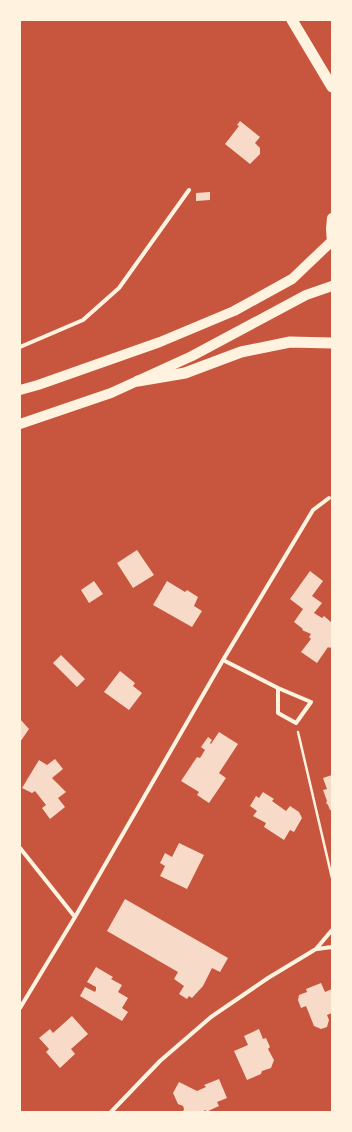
<svg xmlns="http://www.w3.org/2000/svg" width="352" height="1132" viewBox="0 0 352 1132" font-family="Ubuntu,sans-serif">
	<style>
		.building { fill: #f7dbc8 }
		.lines { fill: none; stroke-linecap: round; stroke-linejoin: round }
		.path { stroke: #fff3e0; stroke-width: 2.5 }
		.minor { stroke: #fff3e0; stroke-width: 4 }
		.primary { stroke: #fff3e0; stroke-width: 10 }
		.trunk { stroke: #fff3e0; stroke-width: 11 }
	</style>
	<rect width="100%" height="100%" fill="#c8553d"/>
	<path class="building" d="M240,121l20,16 -5,6 5,5v6l-10,10 -25,-20 14,-18 -2,-1z
		M210,192v8l-14,1v-8z
		M137,550l17,25 -21,13 -16,-25z
		M310,571l13,10 -11,15 10,7 -8,10 8,5 2,-2 8,7v23l-2,2 -2,-1 -11,16 -16,-11 10,-13 -2,-2 2,-3 -9,-4 1,-1 -9,-7 9,-13 -13,-10z
		M94,581l9,13 -14,9 -8,-13z
		M167,581l18,11 2,-2 11,7 -4,9 8,5 -10,16 -39,-22z
		M61,655l24,24 -8,8 -24,-24z
		M120,671l15,12 -2,3 9,7 -13,17 -25,-18z
		M20,719l9,10 -9,13z
		M219,732l19,12 -19,29 7,5 -17,25 -12,-8 2,-3 -18,-11 16,-24 3,1 5,-8 -4,-3 7,-10 4,3 -2,3 1,1z
		M55,759l8,10 -11,9 14,14 -8,6 7,9 -15,12 -8,-11 4,-3 -11,-14 -3,2 -10,-5 17,-28 8,5z
		M332,775v35h-2l-2,-5 -2,-2 1,-2 -4,-11 4,-1 -4,-11z
		M263,792l11,7 -2,2 14,10 4,-5 9,6 3,6 -8,14 -4,-2 -6,10 -20,-13 2,-4 -13,-7 4,-5 -7,-5 6,-10 3,2z
		M179,843l25,12 -17,34 -27,-13 5,-10 -5,-3 5,-10 7,4z
		M125,899l103,59 -8,14 -8,-4 -9,18 -11,12 -3,-2 -2,3 -8,-5 5,-8 -10,-7 4,-7 -71,-41z
		M96,967l17,10 -2,2 11,6 -4,7 10,6 -6,10 6,4 -6,9 -42,-25 5,-9 10,5 1,-2v-3l-9,-5z
		M321,983l4,9 7,-3v24l-5,2 2,5 -2,7 -6,2 -7,-3 -8,-20 -5,2 -3,-8 1,-5 8,-3 -1,-3z
		M72,1016l16,18 -17,15 4,5 -15,14 -14,-16 3,-3 -10,-11 11,-9 3,4z
		M259,1029l4,10 3,-1 4,9 -2,2 6,11 -3,8 -9,3 -1,3 -14,6 -13,-29 14,-6 -4,-9z
		M219,1079l8,19 -10,4 2,4 -13,6v-2l-5,2h-18l1,-3 -1,-3 -5,-2 -5,-11 6,-11 18,9 9,-4 -2,-2z"/>
	<g class="lines">
		<path class="path" d="M298,732l34,146"/>
		<path class="minor" d="M20,347l63,-27 36,-32 70,-98
			M223,660l55,28v25l18,10 15,-21 -33,-14
			M20,848l55,69
			M317,949l15,-2
			M20,1008l55,-91 148,-257 90,-150 16,-12
			M111,1112l49,-51 51,-44 57,-39 48,-29 16,-19"/>
		<path class="primary" d="M332,218l-1,11 1,14
			M20,390l18,-5 122,-43 74,-31 58,-32 40,-38
			M20,424l91,-31 81,-37 114,-61 26,-9"/>
		<path class="trunk" d="M292,20l40,67
			M138,381l47,-8 56,-21 49,-10 42,1"/>
	</g>
	<rect width="352" height="1132" fill="none" stroke="#fff3e0" stroke-width="42"/>
</svg>
